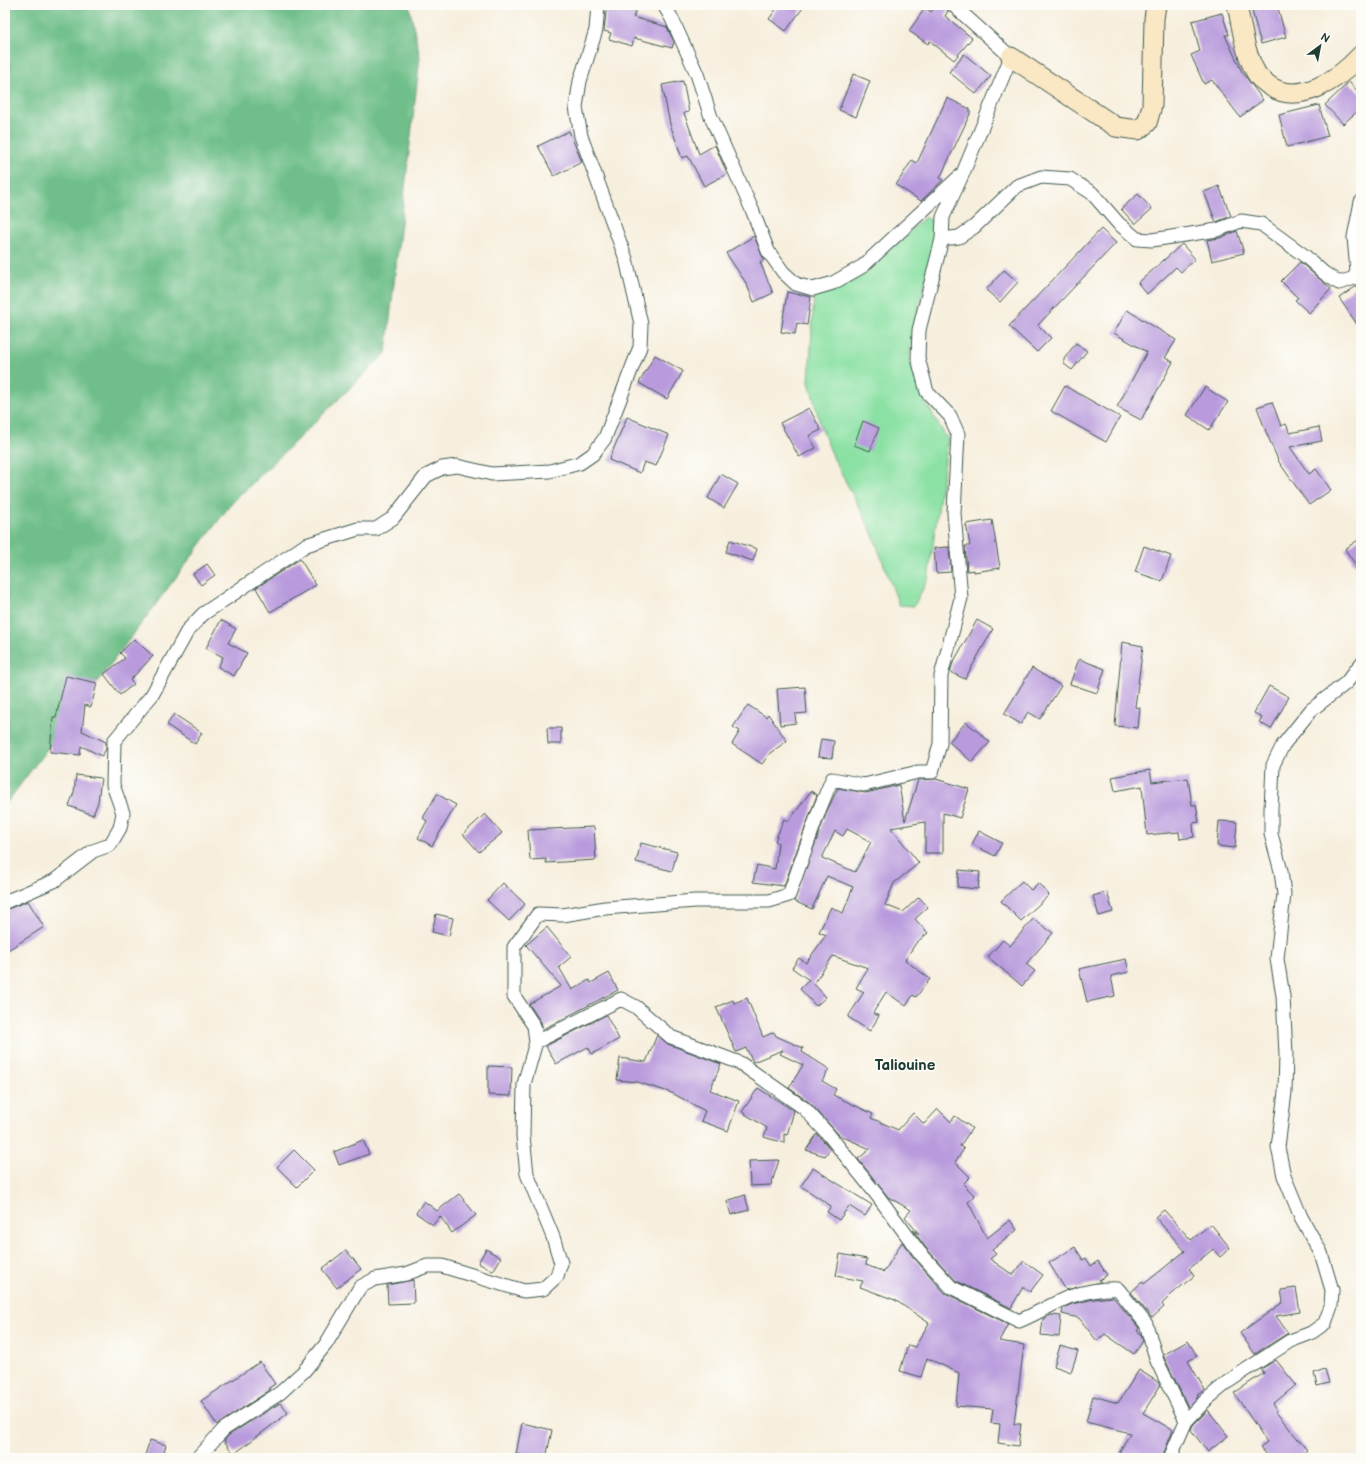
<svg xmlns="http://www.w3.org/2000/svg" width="1366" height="1463" viewBox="0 0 1366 1463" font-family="'Balsamiq Sans',sans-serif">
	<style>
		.green { fill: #8be1a4; stroke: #558f6c }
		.forest { fill: #70bf8a; stroke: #487e5f }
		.building { fill: #b99bdd; fill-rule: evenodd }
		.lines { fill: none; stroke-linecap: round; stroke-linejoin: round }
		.street-casing { stroke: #3f584e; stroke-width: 15 }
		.secondary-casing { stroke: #3f584e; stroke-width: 21 }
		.street { stroke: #fff; stroke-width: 13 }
		.secondary { stroke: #fae7c3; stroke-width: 19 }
		.labels { text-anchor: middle; stroke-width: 3.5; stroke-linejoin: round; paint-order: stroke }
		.quarter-label { font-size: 15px; font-weight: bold; fill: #1f3d34; stroke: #fdfcf7 }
	</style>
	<rect width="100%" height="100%" fill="#fdfcf7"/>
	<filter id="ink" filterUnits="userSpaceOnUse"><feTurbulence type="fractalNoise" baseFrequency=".025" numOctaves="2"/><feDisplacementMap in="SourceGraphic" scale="8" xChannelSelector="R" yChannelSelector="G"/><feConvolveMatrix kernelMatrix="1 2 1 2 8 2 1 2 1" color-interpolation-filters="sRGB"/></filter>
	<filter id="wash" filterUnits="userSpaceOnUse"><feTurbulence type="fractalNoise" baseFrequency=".012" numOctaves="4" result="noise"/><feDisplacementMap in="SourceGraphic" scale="16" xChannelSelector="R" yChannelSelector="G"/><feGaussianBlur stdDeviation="0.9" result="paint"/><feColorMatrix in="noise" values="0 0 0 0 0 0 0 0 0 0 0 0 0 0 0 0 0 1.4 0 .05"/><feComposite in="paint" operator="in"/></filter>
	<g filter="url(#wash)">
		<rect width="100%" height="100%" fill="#f7efde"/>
		<path class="green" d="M925,217l10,6 2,14 -18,69 -10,51 17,46 22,37 -20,139 -14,27 -15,-1 -28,-75 -37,-71 -13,-32 -12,-45 5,-88 43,-15z"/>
		<path class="forest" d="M5,5h404l11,52 -34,296 -155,151 -226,301z"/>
		<g id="blocks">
			<path class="building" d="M610,5h29l-6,12 34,10 7,15 -2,6 -38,-10 -2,8 -23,-7 2,-6 -7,-2 2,-19z
				M779,5h26l-19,26 -17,-12z
				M936,5h9l3,6 -3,5 27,22 -18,22 -24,-19 -2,3 -19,-13 16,-23 6,4z
				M1277,5l9,32 -25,7 -9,-33z
				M1222,13l7,22h-4l17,37 21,28 -23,17 -28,-37 -8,4 -13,-29 9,-4 -8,-30z
				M964,54l27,22 -15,18 -27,-22z
				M853,74l17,7 -14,36 -17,-7z
				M683,81l6,31 -5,1 15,41 16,-9 12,29 -23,12 -16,-30 -6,2 -12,-34 -8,-39z
				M1349,82l12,13v13l-18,16 -18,-19z
				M947,98l23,11v5l-30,64 3,2 -22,21 -25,-16 16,-25 5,3z
				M1319,105l9,31 -41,11 -8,-32z
				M569,131l13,31 -28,14 -16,-30z
				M1219,186l12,30 -15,6 -12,-30z
				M1138,194l14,15 -17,15 -14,-15z
				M1101,229l15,14 -78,82 13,13 -14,14 -28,-26z
				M1237,231l7,22 -32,8 -5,-21 13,-2z
				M754,236l10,24 -4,2 13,31 -19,9 -8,-19 -20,-30z
				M1182,244l13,15 -14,13 -5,-5 -29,27 -9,-11z
				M1300,262l31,27 -22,24 -14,-13 3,-2 -17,-17z
				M1004,270l14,12 -18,20 -14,-12z
				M1361,283v47l-22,-32z
				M787,292l24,5 -4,28 -10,-2 -2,11 -14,-2z
				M1127,310l49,30 -11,18 8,4 -32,58 -24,-13 30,-55 -33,-19z
				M1076,343l11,8 -15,19 -8,-6v-5z
				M655,355l28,16 -16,28 -28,-16z
				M1065,386l55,31 -14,25 -55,-31z
				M1205,387l23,15 -19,28 -22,-15z
				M1272,402l9,24 5,-2 4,9 29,-6 3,14 -32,6 19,27 7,-5 15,21 -22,15 -30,-43 -13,-30 -9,-25z
				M809,408l12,22 -12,6 7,12 -17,9 -19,-34z
				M627,417l42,18 -13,31 -12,-4 -4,11 -31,-13z
				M863,421l16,7 -9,23 -16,-6z
				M721,474l17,10 -14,24 -16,-10z
				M992,520l8,48 -26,4v-2l-7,1 -2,-25h5l-4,-22z
				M1361,538v35l-16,-24z
				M730,540l27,9 -4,12 -27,-9z
				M1144,546l27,10 -9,25 -27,-9z
				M949,547l2,25 -15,1 -2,-25z
				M300,559l16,26 -46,27 -14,-24z
				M207,564l8,11 -14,10 -8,-11z
				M221,620l15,9 -8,14 19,10 -13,23 -16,-9 5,-10 -17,-9z
				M977,620l16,9 -28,50 -15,-7 3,-9z
				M134,639l19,17 -23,24 4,4 -14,11 -16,-21 21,-16 -5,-5z
				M1122,642l21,4 -8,61 5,1 -2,20 -23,-2z
				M1079,659l26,10 -8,24 -27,-9z
				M1032,668l29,18 -21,33 -12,-7 -7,12 -17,-10z
				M66,676l31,7 -6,24 -6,-2 -3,26 24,11v7l-4,7 -21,-10 -1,9 -30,-3 3,-35h3z
				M1269,686l20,11 -18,32 -12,-7 3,-5 -8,-4z
				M805,687l2,26 -12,1 1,9 -16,2 -3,-36z
				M748,705l18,12 2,-3 19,27 -17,12 -8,11 -30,-20 8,-13 -7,-4z
				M174,714l28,19 -7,11 -28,-19z
				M966,722l24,20 -18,20 -23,-20z
				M547,728h14v16h-13z
				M821,739l13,2 -2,17 -14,-1z
				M1150,770l2,12 36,-4 4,27h4l3,17 -6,1 1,14 -14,2 -1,-7 -32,3 -5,-49 -27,5 -3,-14z
				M76,775l25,3 -3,24 -5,13 -24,-9 5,-14z
				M936,779l33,10 -9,29 -17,-5v40h-18v-31l-34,6 28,35 -25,20 -9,22 18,7 16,-15 9,10 -13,12 13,14 -12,10 -11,17 25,19 -14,18 -3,-2 -7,11 -20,-14 -13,21 6,3 -9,15 -22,-14 16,-25 -8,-4 12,-20 -35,-12 -19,27 -2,-1 14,15 -10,9 -16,-17 9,-9 -17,-12 7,-10 7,5 20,-28 -7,-3 12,-25 12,6 10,-26 -26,-11 -15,33 -18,-8 33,-90 11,-23 28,5 33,-8 6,36 13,-41zM847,829l24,13 -16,30 -33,-14 13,-27 8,5z
				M811,791l6,4 -33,91 -31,-4 4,-17 18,4 3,-26 -3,-2 9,-22 5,2z
				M437,794l19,11 -24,41 -14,-8 9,-17 -4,-3z
				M485,814l17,19 -23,19 -16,-18z
				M1219,821l18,1 -2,26 -18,-2z
				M594,827l2,33 -50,3v-4l-16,1 -2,-30z
				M979,831l23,12 -7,13 -23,-12z
				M641,843l36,9 -5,19 -36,-9z
				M959,870l21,2 -2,17 -21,-2z
				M1022,881l9,9 7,-7 11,12 -28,26 -20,-20z
				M503,883l22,21 -16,17 -22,-21z
				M1107,892l6,20 -14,4 -6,-20z
				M28,901l16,26 -39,25v-42z
				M436,914l17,4 -4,18 -17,-4z
				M1033,919l20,14 -27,31 9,7 -13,15 -34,-29 15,-17 7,6z
				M547,927l24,30 -12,10 13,23 17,-10 2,3 18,-10 9,17 -75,39 -2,-7 -12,-18 32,-18 -35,-41z
				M1126,959l3,13 -18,4 4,20 -28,6 -8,-33z
				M747,998l16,39 11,-5 2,4 27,12 -1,4 27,17 -7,12 14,8 -3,6 40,19 -2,4 27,12 15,-17 11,11 14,-15 13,13 4,-6 17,12 -12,18 4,3 -9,13 15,15 -7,7 12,12 -7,6 19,36 23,-18 7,10 -25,20 4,4 -6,5 23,16 11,-14 19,14 -13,17 -7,-5 -12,21 -55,-27 -30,-33 -13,-18 6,4 -14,-17 6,-7 -23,-13 -30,-38 12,-10 -31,-14 -29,-32 -21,-15 14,-23 -23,-11 3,-4 -30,12 -7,-14 -10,4 -20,-45 17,-7 1,3z
				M606,1015l13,24 -27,15 -4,-7 -32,17 -10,-18z
				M657,1035l11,9 53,20 -11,26 29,11 -11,30 -27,-10 4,-10 -33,-18 -35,-11 -20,-2 3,-22 26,4z
				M488,1066l24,1 -1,29 -23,-1z
				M758,1088l36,23 -7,24 -3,-1v9l-20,-6 3,-9 -25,-16z
				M817,1134l13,15 -5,7 -19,-6z
				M363,1140l6,14 -30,11 -5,-13z
				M294,1150l20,20 -17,17 -20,-20z
				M779,1160l-8,25 -21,1 -1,-25z
				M813,1168l59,37 -7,11 -16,-10 -10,14 -12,-8 4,-6 -30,-20z
				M459,1194l17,21 -24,18 -12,-17 -7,9 -17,-12 8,-12 13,10z
				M745,1195l4,15 -18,5 -4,-14z
				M1164,1210l27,30 20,-16 19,24 -10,9 -7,-8 -24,20 5,7 -22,18 -10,10 2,3 -12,11 -21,-26 11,-10 2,2 41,-33 -30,-34z
				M902,1242l12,16 31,35 63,31 -9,17 25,4 -10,79h7l-3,22 -20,-3 2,-19 -9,-1 2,-14 -37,-3 3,-33 -32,-15 -6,19 -21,-6 8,-26 7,2 14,-24 -34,-23 -35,-13 3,-6 -27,-5 4,-22 27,5 -1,6 18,7z
				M1075,1247l8,13 3,-2 5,8 7,-5 9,14 -8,5 2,2 -35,8 -17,-27z
				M486,1249l15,9 -8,13 -15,-8z
				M346,1250l15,19 -24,19 -15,-19z
				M413,1280l1,23 -26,1 -1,-19z
				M1296,1288l4,24 -24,4 12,17 -33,21 -15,-21 43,-31 -2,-12z
				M1113,1297l26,31 -2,3 3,2 3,8 -9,13 -29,-20 -8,7 -18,-23 -17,-4 1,-6 9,-4 22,-5z
				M1051,1315l10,1 -2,21 -18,-2 2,-16z
				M1188,1341l9,15 -9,5 17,29 -8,5 1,2 -10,10 -25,-52z
				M1060,1346l18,5 -7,21 -17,-6z
				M1276,1360l20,25 -23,19 4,6 -2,1 32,39 -10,8h-27l-10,-11 7,-5 -33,-49 30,-20 -3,-4z
				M260,1362l15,22 -6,4 1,2 -53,35 -16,-24z
				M1325,1369l4,14 -12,3 -3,-13z
				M1139,1370l19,12 2,4 -17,27 30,17 -11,28h-33l-10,-5 11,-20 -44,-11 7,-26 25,7z
				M280,1403l8,10 -54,41 -10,-13 5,-6z
				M1208,1410l20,26 -20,16 -17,-22 2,-5z
				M522,1423l30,7 -6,28h-12l-18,-4z
				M150,1440l16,5 -4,13h-18z"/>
		</g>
	</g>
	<g filter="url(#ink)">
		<use href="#blocks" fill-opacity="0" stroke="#3f584e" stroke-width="1"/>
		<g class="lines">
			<g class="street-casing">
				<path id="street" d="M664,5l8,14 25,55 14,43 42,95 15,39 15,21 13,12 17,5 20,-6 30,-17 96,-89
					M953,5l58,52 -48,116 -20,44 -1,22 -23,91 -1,28 9,34 23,24 8,18 -4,79 7,85 -20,78 -1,68 -8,28h-14l-54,13 -32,-6 -12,29 -31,87 -20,6h-74l-90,7 -42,7 -25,-1 -24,33v49l20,30 2,16 85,-43 15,8 35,30 69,26 64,45 24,26 49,61 43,58 31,34 68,34c17,-7 33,-17 50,-24 14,-5 34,-9 49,-8l28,35 11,37 29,60
					M942,239l17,-2 15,-10 43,-41 24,-9 29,2 22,14 26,30 19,16 15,1 65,-10 24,-9 20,3 44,32 19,17 15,10 15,-5 3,-7 -3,-34 7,-35
					M5,902l49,-21 39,-30 17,-6 10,-17 3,-15 -10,-28 1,-44 38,-46 36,-65 15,-16 103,-69 52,-16h18l17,-11 33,-42 16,-8 15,-2 35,8 58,-3 30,-8 13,-9 12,-16 35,-91 1,-23 -15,-65 -45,-123 -5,-29 4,-26 16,-51 2,-25
					M197,1458l27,-29 56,-36 24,-22 22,-27 34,-57 15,-8 31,-5 21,-8h15l82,25 19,-2 14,-13 4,-13 -8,-26 -26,-63 -4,-38 1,-52 12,-42
					M1170,1458l16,-37 20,-21 23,-19 61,-40 21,-8 14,-10 6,-17 1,-16 -11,-37 -20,-36 -17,-41 -6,-29 7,-55 1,-38 -3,-58 -6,-37 7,-65 -3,-23 -10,-37v-25l2,-44 10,-20 28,-35 35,-27 15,-19"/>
			</g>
			<g class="secondary-casing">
				<path id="secondary" d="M1237,5c5,23 8,51 21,71 2,3 6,5 9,8 31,24 72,-5 94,-29
					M1011,57l105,70 22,3 9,-7 5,-17 2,-87 2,-14"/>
			</g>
			<use href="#street" class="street"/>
			<use href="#secondary" class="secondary"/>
		</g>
	</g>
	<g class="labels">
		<g class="quarter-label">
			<text x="905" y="1070">Taliouine</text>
		</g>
	</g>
	<rect width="1366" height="1463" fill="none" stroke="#fdfcf7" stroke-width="20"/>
	<g transform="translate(1320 46) rotate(32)" stroke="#fdfcf7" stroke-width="3" paint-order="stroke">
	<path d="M0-3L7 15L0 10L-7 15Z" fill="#1f3d34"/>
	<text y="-6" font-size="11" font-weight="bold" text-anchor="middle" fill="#1f3d34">N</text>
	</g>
</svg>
